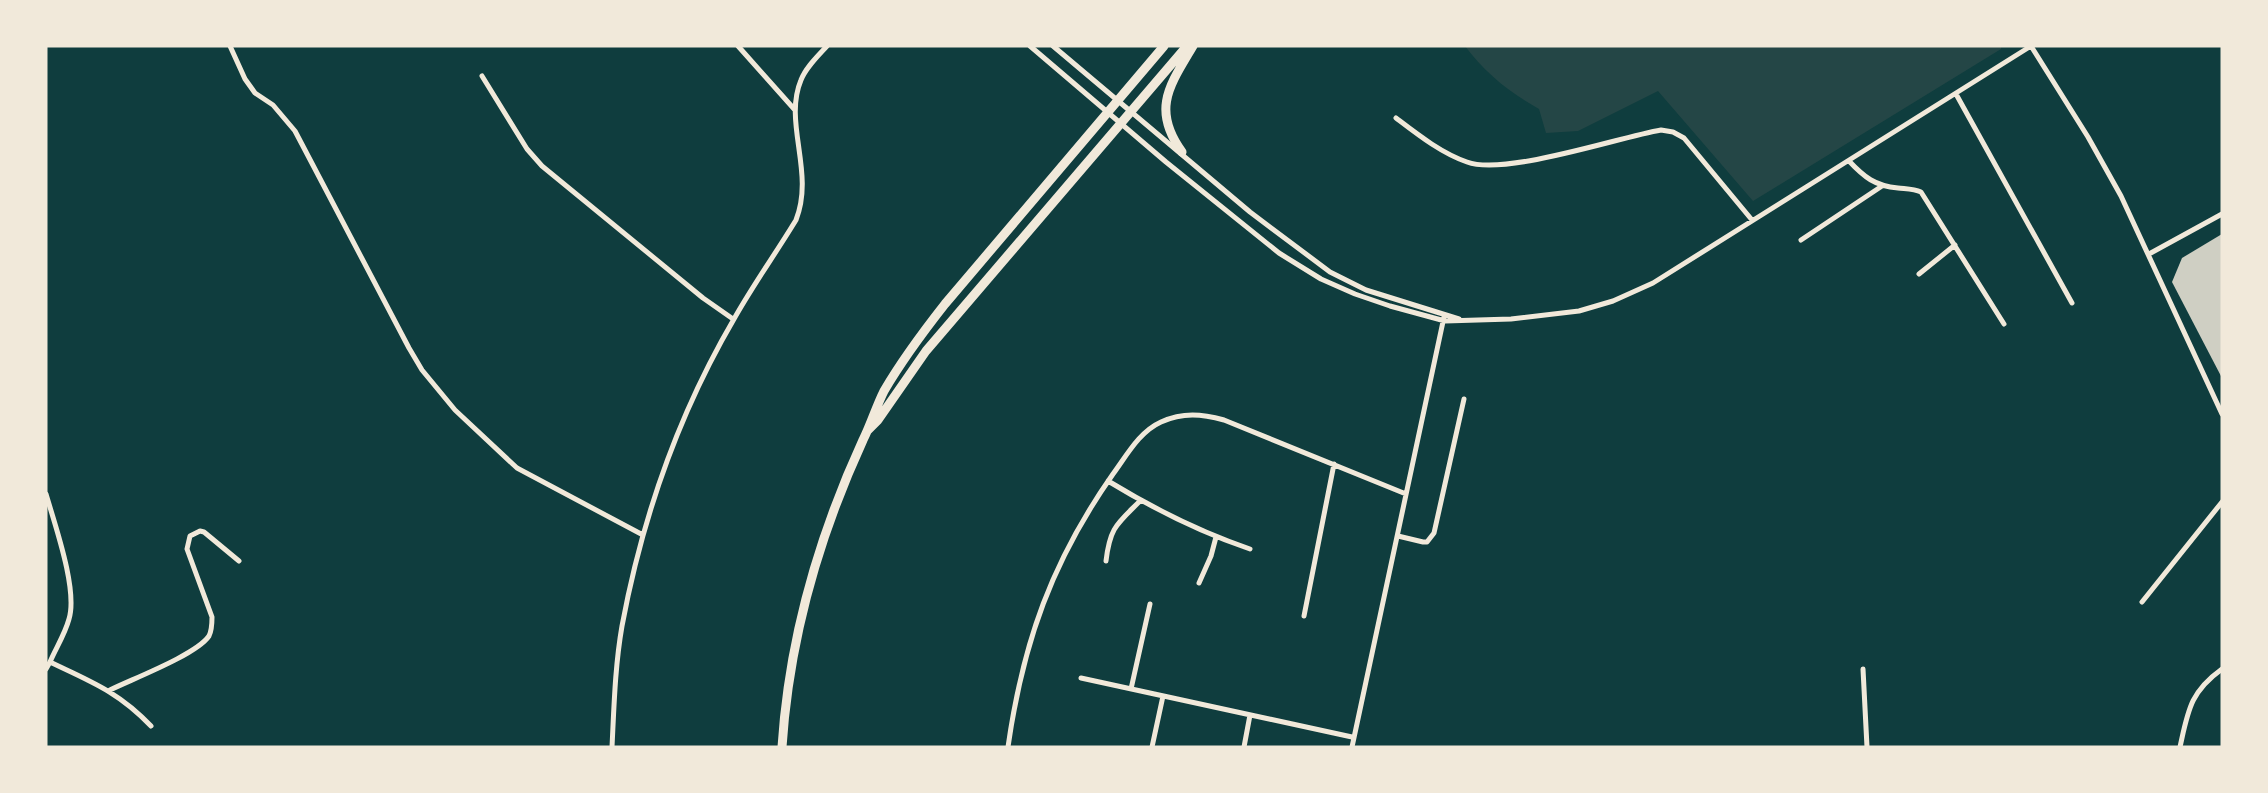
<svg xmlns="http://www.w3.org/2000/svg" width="2268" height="793" viewBox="0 0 2268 793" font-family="Raleway,sans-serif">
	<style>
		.green { fill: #244646 }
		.building { fill: #cfcfc3 }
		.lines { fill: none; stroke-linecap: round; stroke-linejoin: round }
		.minor { stroke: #f1e9da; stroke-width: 5 }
		.tertiary { stroke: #f1e9da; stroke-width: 9 }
	</style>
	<rect width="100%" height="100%" fill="#0f3d3e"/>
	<path class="green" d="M1465,46h536v3l-248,152 -95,-110 -80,40 -32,2 -7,-24c-29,-16 -55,-37 -74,-63z"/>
	<path class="building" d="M2222,234v144l-50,-96 10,-24z"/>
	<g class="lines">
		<path class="minor" d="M230,46l15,33 10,14 18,12 22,26 114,217 13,22 33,40 62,58 126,67
			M738,46l57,64
			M1030,46l136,116 113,91 42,26 34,15 35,12 55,15 66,-2 68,-8 34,-10 40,-18 378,-237
			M1053,46l197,166 80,60 36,18 93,29
			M2031,46l57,91 33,59 101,218
			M482,76l45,73 15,17 161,132 30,21
			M1956,94l116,209
			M1396,118c21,16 45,35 71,44 38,14 149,-24 194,-32l12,2 11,6 68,82
			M1849,161c15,16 26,25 49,27 8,1 16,1 23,4l83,132
			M1801,240l81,-54
			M2149,254l73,-40
			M1919,274l36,-29
			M1108,481c46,28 92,51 142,68
			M46,494c9,31 32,96 23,125 -4,15 -13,29 -19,43 40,19 69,30 101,64
			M1398,536l25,6h4l7,-9 30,-134
			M1106,561c4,-34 11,-37 34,-60
			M1199,583l12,-27 5,-19
			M2142,602l80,-100
			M1304,616l30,-152
			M46,669l4,-7
			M1863,669l4,78
			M1081,678l271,59
			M1131,689l19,-85
			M110,690c22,-11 86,-35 99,-54 3,-6 3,-13 3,-19l-25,-68 3,-13 10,-5 4,1 35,29
			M612,747c2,-40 3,-81 10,-121 20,-107 57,-213 112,-307 19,-34 42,-66 62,-99 19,-48 -13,-97 5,-140 5,-13 17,-24 26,-34
			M1008,747c15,-105 44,-186 105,-273 14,-19 26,-42 48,-52 22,-10 41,-8 63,-2l182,74
			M1152,747l11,-51
			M1244,747l6,-32
			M1352,747l92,-430
			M2180,747c8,-36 10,-55 42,-78"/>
		<path class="tertiary" d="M1182,152c-31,-43 -12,-67 11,-106
			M868,430l10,-10 48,-69 261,-305
			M782,747c7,-108 36,-209 81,-307 8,-16 13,-33 21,-49 18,-31 39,-59 61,-87l219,-258"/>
	</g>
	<rect width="2268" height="793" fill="none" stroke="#f1e9da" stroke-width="95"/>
</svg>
